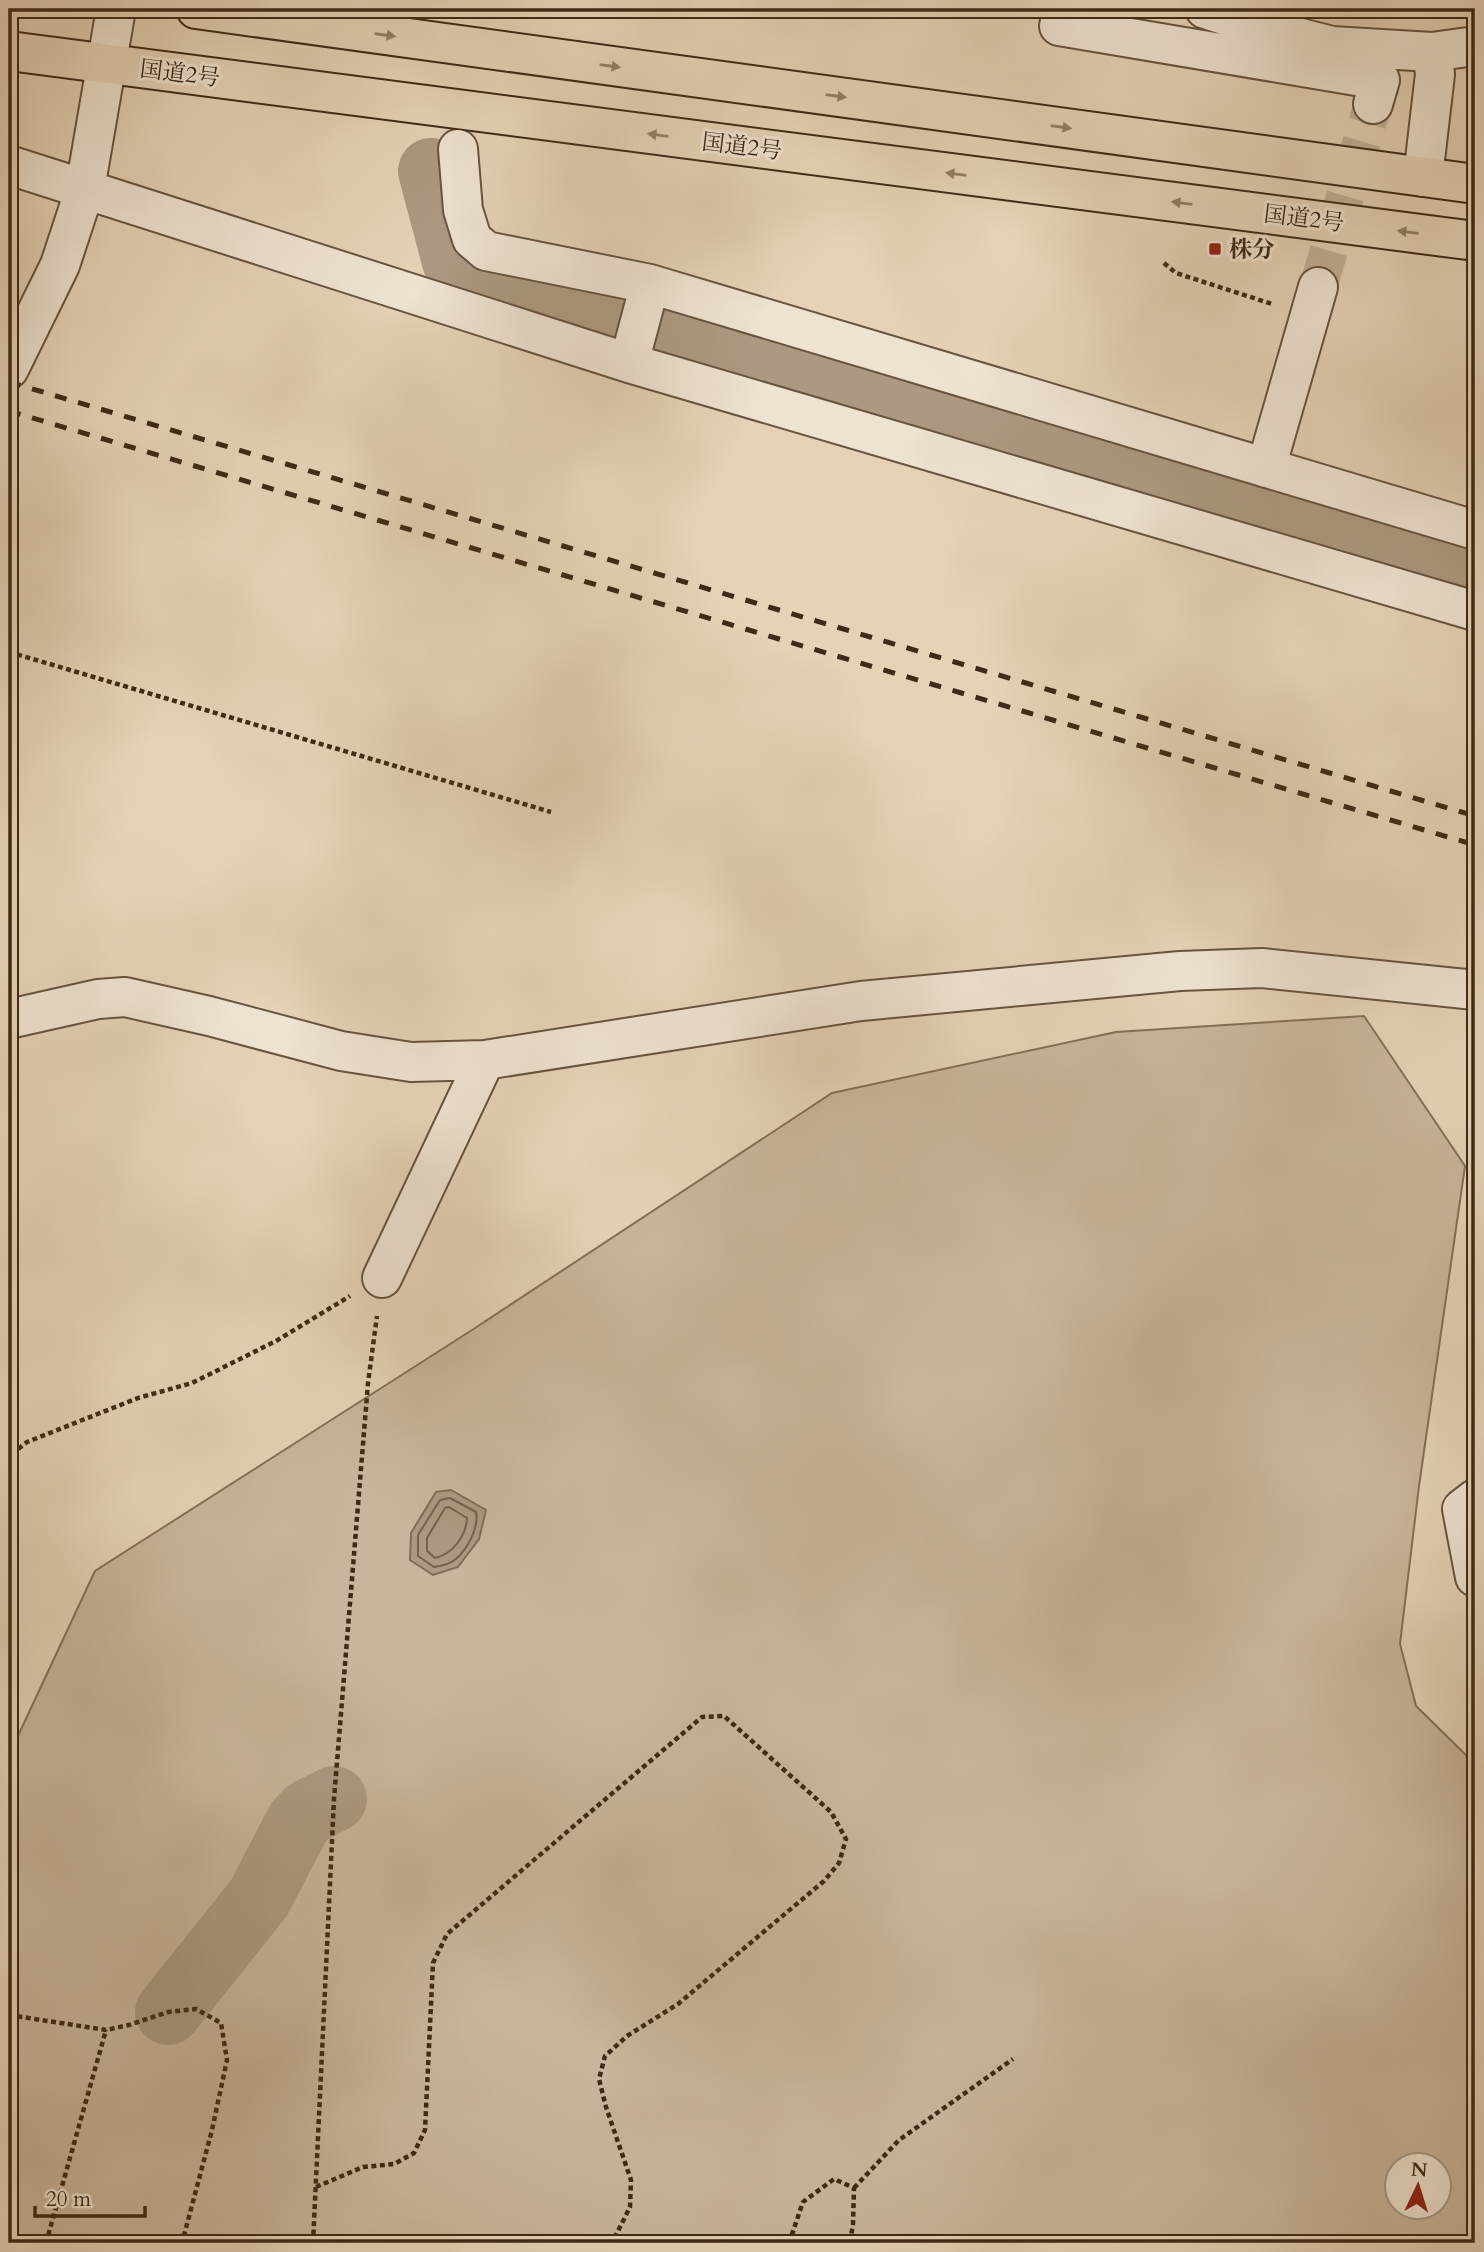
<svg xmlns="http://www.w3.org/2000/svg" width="1484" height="2252" viewBox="0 0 1484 2252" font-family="Cardo,'Noto Serif JP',serif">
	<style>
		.green { fill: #c9b59c; stroke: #84705a; stroke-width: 2; fill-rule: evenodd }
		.water { fill: #ac9981; stroke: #806d57; stroke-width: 2 }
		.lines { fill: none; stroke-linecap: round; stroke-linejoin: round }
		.shore { stroke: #75624c; stroke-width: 2 }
		.river { stroke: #ac9981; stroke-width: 66 }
		.minor-tunnel { stroke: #c4b097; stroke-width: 38; stroke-dasharray: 38 19; stroke-linecap: butt }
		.minor-casing { stroke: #68543f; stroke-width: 42 }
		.trunk-casing { stroke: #3e2a17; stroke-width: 42 }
		.path { stroke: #3e2a17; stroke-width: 4.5; stroke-dasharray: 5 3.5; stroke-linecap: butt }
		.minor { stroke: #eee2d0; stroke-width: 38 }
		.trunk { stroke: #e5d2b7; stroke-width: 38 }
		.rail { stroke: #3e2a17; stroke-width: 5; stroke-dasharray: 12 12; stroke-linecap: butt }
		.oneway { fill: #927e67 }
		.poi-dot { fill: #8f2418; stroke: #eee2d0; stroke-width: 2.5 }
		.labels { text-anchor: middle; stroke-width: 6; stroke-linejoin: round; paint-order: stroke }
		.street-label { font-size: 23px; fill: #3e2a17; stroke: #eee2d0 }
		.poi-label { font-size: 23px; font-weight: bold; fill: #3e2a17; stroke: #eee2d0; text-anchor: start }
	</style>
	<rect width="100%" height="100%" fill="#e5d2b7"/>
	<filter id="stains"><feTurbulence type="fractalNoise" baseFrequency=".00286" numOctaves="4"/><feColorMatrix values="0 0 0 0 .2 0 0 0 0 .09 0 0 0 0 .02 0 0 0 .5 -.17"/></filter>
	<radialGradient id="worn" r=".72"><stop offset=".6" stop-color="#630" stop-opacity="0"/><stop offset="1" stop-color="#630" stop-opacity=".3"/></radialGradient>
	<path class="green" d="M1364,1016l101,150 -46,320 -19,158 16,62 59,58v479h-1466v-488l86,-184 377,-241 360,-237 284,-61zM1396,2164h42v42h-42z"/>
	<path class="water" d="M451,1490l35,20 -7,29 -21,28 -25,8 -23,-15 1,-27 25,-41z"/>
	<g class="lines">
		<path class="shore" d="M450,1498l26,14c3,16 -8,36 -20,47 -6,5 -15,7 -22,8l-16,-11v-21l22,-35z
			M449,1507l18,11c-1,18 -14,36 -32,40l-8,-7v-13l18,-30z"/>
		<path class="river" d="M431,171l24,90 66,24 954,279
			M168,2012l91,-114 39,-75 10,-11 26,-13"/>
		<path class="minor-tunnel" d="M1318,287l55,-183"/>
		<g class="minor-casing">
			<path id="minor" d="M1064,9l-5,17 321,54 -7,24
				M1205,9l72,23 55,14 100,6 43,-6
				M458,149l5,61 9,29 14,12 164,33 825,246
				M9,165l620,198 846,248
				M1423,177l12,-103 -3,-22
				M629,363l21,-79
				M9,369l51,-104 25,-76 31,-180
				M1266,468l52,-181
				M9,1019l89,-20 27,-2 84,19 132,35 70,11 74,-2 376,-59 319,-30 82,-3 213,22
				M382,1278l103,-218
				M1475,1499l-13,10 13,68"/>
		</g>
		<g class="trunk-casing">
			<path id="trunk" d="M196,9l1279,175
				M9,51l1466,190"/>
		</g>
		<path class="path" d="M1164,263l12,10 96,31 -1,2
			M9,652l542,160
			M9,1440l8,10
			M9,1490l8,-40 10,-8 111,-44 54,-15 84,-42 74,-45
			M9,2015l97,15 23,-5 39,-13 28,-3 25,14 6,37 -15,70 -30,113
			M316,2187l47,-20 31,-3 20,-11 11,-23 8,-167 14,-29 255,-217 22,-1 107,96 15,27 -7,24 -15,18 -146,123 -51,32 -22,20 -6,23 7,28 25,73 -1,27 -18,36
			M854,2188l45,-48 114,-81
			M46,2243l60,-213
			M313,2243l21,-444 34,-416 9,-67
			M789,2243l14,-41 31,-23 20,9 -1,36 -3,19"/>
		<use href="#minor" class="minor"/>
		<use href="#trunk" class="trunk"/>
		<path class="rail" d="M9,382l1466,434
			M9,411l1466,434"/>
	</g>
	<defs><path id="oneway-solid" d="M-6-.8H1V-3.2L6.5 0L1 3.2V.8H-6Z" transform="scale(1.75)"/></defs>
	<g class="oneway">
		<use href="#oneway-solid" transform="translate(385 35) rotate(8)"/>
		<use href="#oneway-solid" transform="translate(610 66) rotate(8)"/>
		<use href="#oneway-solid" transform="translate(836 96) rotate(8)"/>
		<use href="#oneway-solid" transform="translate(1061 127) rotate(8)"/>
		<use href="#oneway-solid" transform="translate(658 135) rotate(-173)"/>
		<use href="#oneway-solid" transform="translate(956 174) rotate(-173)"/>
		<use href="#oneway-solid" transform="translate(1182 203) rotate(-173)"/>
		<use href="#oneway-solid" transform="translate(1408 232) rotate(-173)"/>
	</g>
	<rect class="poi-dot" x="1208" y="242" width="14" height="14" rx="3.5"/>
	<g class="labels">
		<g class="street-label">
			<text transform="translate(180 73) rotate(7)" y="8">国道2号</text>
			<text transform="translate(742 146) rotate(7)" y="8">国道2号</text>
			<text transform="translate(1304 218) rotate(7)" y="8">国道2号</text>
		</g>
		<g class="poi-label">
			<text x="1229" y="257">株分</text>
		</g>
	</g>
	<rect width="1484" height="2252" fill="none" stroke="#e5d2b7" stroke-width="35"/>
	<rect x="10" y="10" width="1463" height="2231" fill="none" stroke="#3e2a17" stroke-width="3.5"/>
	<rect x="18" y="18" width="1449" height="2217" fill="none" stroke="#3e2a17" stroke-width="2"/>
	<g transform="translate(1418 2186) rotate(4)"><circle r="33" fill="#eee2d0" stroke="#a89886" stroke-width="2"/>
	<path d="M0-5L12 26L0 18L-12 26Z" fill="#8f2418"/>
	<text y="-10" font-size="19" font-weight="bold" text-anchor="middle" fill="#3e2a17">N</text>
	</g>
	<path d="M35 2206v10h110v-10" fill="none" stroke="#3e2a17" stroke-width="3.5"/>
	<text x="46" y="2206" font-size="21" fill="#3e2a17" stroke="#eee2d0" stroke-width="5" paint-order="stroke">20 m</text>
	<rect width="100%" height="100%" filter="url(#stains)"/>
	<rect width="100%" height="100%" fill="url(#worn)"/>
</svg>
